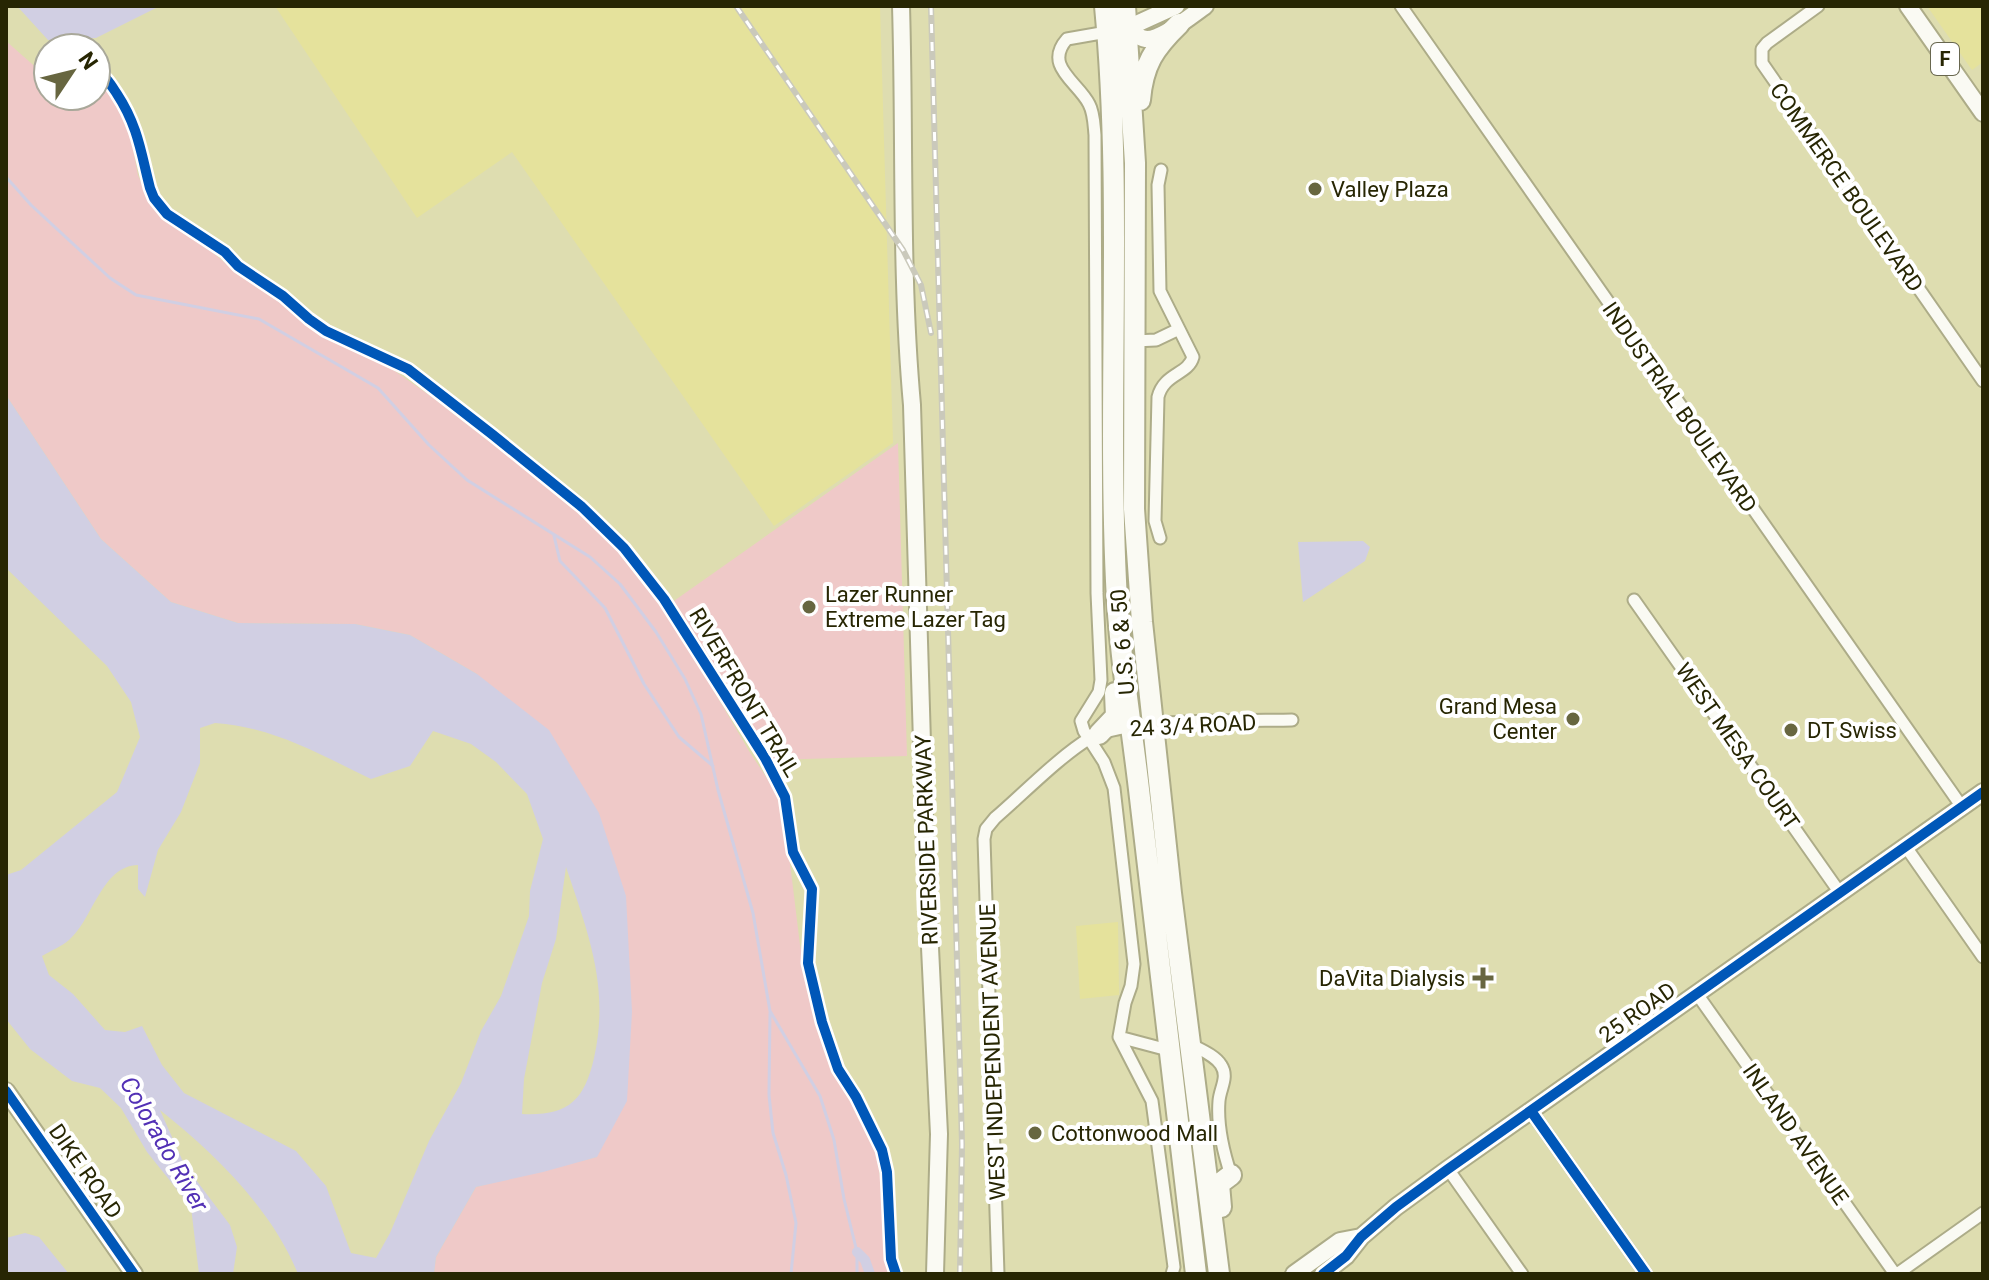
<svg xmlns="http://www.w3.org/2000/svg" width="1989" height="1280" viewBox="0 0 1989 1280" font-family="Roboto,sans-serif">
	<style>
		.built { fill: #e5e29c }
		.green { fill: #efc9c8 }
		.water { fill: #d1cfe3; fill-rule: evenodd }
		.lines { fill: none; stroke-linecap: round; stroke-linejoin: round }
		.stream { stroke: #d1cfe3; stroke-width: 3 }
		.canal { stroke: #d1cfe3; stroke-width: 10 }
		.street-casing { stroke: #adac88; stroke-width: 15 }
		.secondary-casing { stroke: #adac88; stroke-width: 20 }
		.primary-casing { stroke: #adac88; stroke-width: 20 }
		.highway-casing { stroke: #adac88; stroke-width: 24 }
		.street { stroke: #fafaf3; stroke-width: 11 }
		.secondary { stroke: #fafaf3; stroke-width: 16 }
		.primary { stroke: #fafaf3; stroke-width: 16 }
		.highway { stroke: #fafaf3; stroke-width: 20 }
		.rail-casing { stroke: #cac9bb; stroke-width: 6 }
		.rail { stroke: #fff; stroke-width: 3; stroke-dasharray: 9; stroke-linecap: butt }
		.cycleway-casing { stroke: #fff; stroke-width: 15 }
		.cycleway { stroke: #0057b8; stroke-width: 10 }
		.poi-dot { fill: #676640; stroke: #fff; stroke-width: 3 }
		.labels { text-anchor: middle; stroke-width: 8; stroke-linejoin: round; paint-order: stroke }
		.shield { fill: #fff; stroke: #68674f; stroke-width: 2 }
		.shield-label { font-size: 20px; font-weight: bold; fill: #272603 }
		.street-label { font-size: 22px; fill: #272603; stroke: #fff }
		.poi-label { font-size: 22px; fill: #272603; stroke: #fff; text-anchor: start }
		.water-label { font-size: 24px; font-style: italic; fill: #5230b5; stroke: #fff }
	</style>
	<rect width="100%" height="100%" fill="#deddb0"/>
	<path class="built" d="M275,6h605l13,437 -119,83 -262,-374 -95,66z
		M1927,6h56v56l-11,8z
		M1118,922l1,73 -39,4 -4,-73z"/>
	<path class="green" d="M6,41l34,30 8,3v22h48v-16h9l25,53 8,42 10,24 81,67 116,80 44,21 43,30 178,138 70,98 69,118 29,44 11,60 11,90 28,112 49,95 5,42 1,52 7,28h-456l2,-17 40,-70 121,-30 29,-261 -149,-222 -67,-39 -55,-11 -117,-1 -67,-21 -70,-63 -95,-144z
		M898,443l9,313 -137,4 -99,-157z"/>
	<path class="water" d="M17,6h143l-64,32 -48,2z
		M6,395l95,144 70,63 67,21 117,1 55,11 67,39 72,56 50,83 27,83 6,116 -5,89 -30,56 -54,15 -67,15 -40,70 -2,17h-136c-26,-65 -84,-121 -138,-164l24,54 46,61 7,22 -4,27h-34l-8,-67 -44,-55 -26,-44 -21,-20 -28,-7 -42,-32 -24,-30v-144l15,-5 96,-78 23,-55 -9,-35 -24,-36 -101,-98zM215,723c58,4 104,31 156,56l39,-13 23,-35 38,13 25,18 31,32 16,45 -13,52 -1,25 -28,80 -20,35 -20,52 -32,58 -39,92 -14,25 -25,-5 -25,-67 -30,-35 -112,-58 -22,-28 -20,-39 -17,6 -20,-2 -32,-36 -24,-19 -7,-19c8,-5 19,-9 27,-16 24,-20 32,-74 69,-75v24l7,8 13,-47 23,-38 19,-49v-35zM566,867c22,66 44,120 28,191 -10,44 -27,58 -72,56l2,-35 18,-96 14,-44z
		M1363,541l7,6 -5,14 -62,41 -5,-60z
		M25,1233l14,4 30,37h-63v-36z"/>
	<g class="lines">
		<path class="stream" d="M6,177l25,28 79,73 26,17 123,24 119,69 51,57 38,35 123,77 30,27 36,48 29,47 16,35 17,76 35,123 17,98 50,85 14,44 10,59 13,53v22
			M554,536l6,25 45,47 39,76 35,53 34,29
			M770,1013l-1,82 4,38 13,42 10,48 -5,51"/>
		<path class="canal" d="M857,1252l8,8 5,14"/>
		<g class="street-casing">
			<path id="street" d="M1401,6l561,801
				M1818,6l-51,37 -5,6v14l221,318
				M1107,32l-40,7c-24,27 11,43 22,65 5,9 5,21 6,31l2,458 4,87 -2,12 -18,29 3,10 20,31 10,26 20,176 -3,22 -6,17 -6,34 33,64 22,166 -2,7
				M1134,341l22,-1 23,-11
				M1160,538l-5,-17 3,-124c6,-24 30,-22 35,-40l-33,-66 -2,-106 3,-15
				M1634,600l206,293
				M1906,847l77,110
				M1697,994l198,280
				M1119,1037l49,13
				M1190,1044c9,5 25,11 31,21 8,12 -1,23 -2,36 -2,25 4,50 12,74
				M1531,1111l115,163
				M1448,1169l74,105
				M998,1274l-14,-435 2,-10 9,-11c28,-24 65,-62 95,-80 33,-20 159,-17 202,-18
				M1897,1274l86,-61"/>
		</g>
		<g class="secondary-casing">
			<path id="secondary" d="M901,6c4,133 -1,266 11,399l13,439 14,290 -4,140
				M1127,30c5,3 13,8 19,9 16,1 46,-24 59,-33
				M1121,31l55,-25
				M6,1091l128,183
				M1294,1274l46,-33 21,-4
				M1323,1274l23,-18 15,-19 35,-30 52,-38 535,-377"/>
		</g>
		<g class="primary-casing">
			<path id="primary" d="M1908,6l75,107"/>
		</g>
		<g class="highway-casing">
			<path id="highway" d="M1105,6c18,191 2,384 11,575 3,73 16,145 24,217 18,158 36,317 56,476
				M1125,6l10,157 -1,346 8,113 29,271 48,381
				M1140,100c3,-35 14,-52 39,-76
				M1099,734l17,-18 -1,-23
				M1221,1207l-2,-23 12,-9"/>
		</g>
		<use href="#street" class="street"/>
		<use href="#secondary" class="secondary"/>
		<use href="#primary" class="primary"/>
		<use href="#highway" class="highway"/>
		<g class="rail-casing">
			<path id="rail" d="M736,6l167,244 18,35 10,48
				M931,6l31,1138 -2,130"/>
		</g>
		<use href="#rail" class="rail"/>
		<g class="cycleway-casing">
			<path id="cycleway" d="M96,71c10,5 15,14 21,23 21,32 24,59 33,94l4,10 13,16 58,38 13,14 45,30 26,23 17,12 82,38 85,66 89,72 42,41 40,51 101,159 20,39 8,55 19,37 -4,74 14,59 16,47 18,28 26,53 5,22 4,87 5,15
				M6,1091l128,183
				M1531,1111l115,163
				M1323,1274l23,-18 15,-19 35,-30 52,-38 535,-377"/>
		</g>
		<use href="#cycleway" class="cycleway"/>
	</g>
	<g class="poi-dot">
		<circle cx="1315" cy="189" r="8"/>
		<circle cx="809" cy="607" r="8"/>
		<circle cx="1573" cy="719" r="8"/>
		<circle cx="1791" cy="730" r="8"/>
		<path d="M1479 966h8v8h8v8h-8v8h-8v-8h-8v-8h8z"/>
		<circle cx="1035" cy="1133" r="8"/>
	</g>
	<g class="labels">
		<rect class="shield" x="1931" y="43" width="28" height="32" rx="6"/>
		<g class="shield-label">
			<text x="1945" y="66">F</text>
		</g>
		<g class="street-label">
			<text transform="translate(1847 187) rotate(55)" y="8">COMMERCE BOULEVARD</text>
			<text transform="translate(1680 407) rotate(55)" y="8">INDUSTRIAL BOULEVARD</text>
			<text transform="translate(1122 642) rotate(-95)" y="8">U.S. 6 &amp; 50</text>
			<text transform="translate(745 692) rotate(59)" y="8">RIVERFRONT TRAIL</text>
			<text transform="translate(1193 725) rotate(-3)" y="8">24 3/4 ROAD</text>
			<text transform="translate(1738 746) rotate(55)" y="8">WEST MESA COURT</text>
			<text transform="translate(926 840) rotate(-92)" y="8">RIVERSIDE PARKWAY</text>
			<text transform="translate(1637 1012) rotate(-35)" y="8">25 ROAD</text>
			<text transform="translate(992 1052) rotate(-92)" y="8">WEST INDEPENDENT AVENUE</text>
			<text transform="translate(1796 1134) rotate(55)" y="8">INLAND AVENUE</text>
			<text transform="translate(86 1171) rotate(55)" y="8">DIKE ROAD</text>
		</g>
		<g class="poi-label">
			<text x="1331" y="197">Valley Plaza</text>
			<text x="825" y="602">Lazer Runner<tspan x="825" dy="25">Extreme Lazer Tag</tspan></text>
			<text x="1557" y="714" text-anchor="end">Grand Mesa<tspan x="1557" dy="25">Center</tspan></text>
			<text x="1807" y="738">DT Swiss</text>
			<text x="1465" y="986" text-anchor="end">DaVita Dialysis</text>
			<text x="1051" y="1141">Cottonwood Mall</text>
		</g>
		<g class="water-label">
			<text transform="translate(164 1144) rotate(60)" y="8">Colorado River</text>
		</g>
	</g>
	<rect width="1989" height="1280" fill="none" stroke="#272603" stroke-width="16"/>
	<g transform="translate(72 72) rotate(55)"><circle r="38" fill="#ffffff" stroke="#a9a89a" stroke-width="2"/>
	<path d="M0-6L14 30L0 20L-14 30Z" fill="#676640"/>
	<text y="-12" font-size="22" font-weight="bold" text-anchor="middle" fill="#272603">N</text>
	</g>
</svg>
